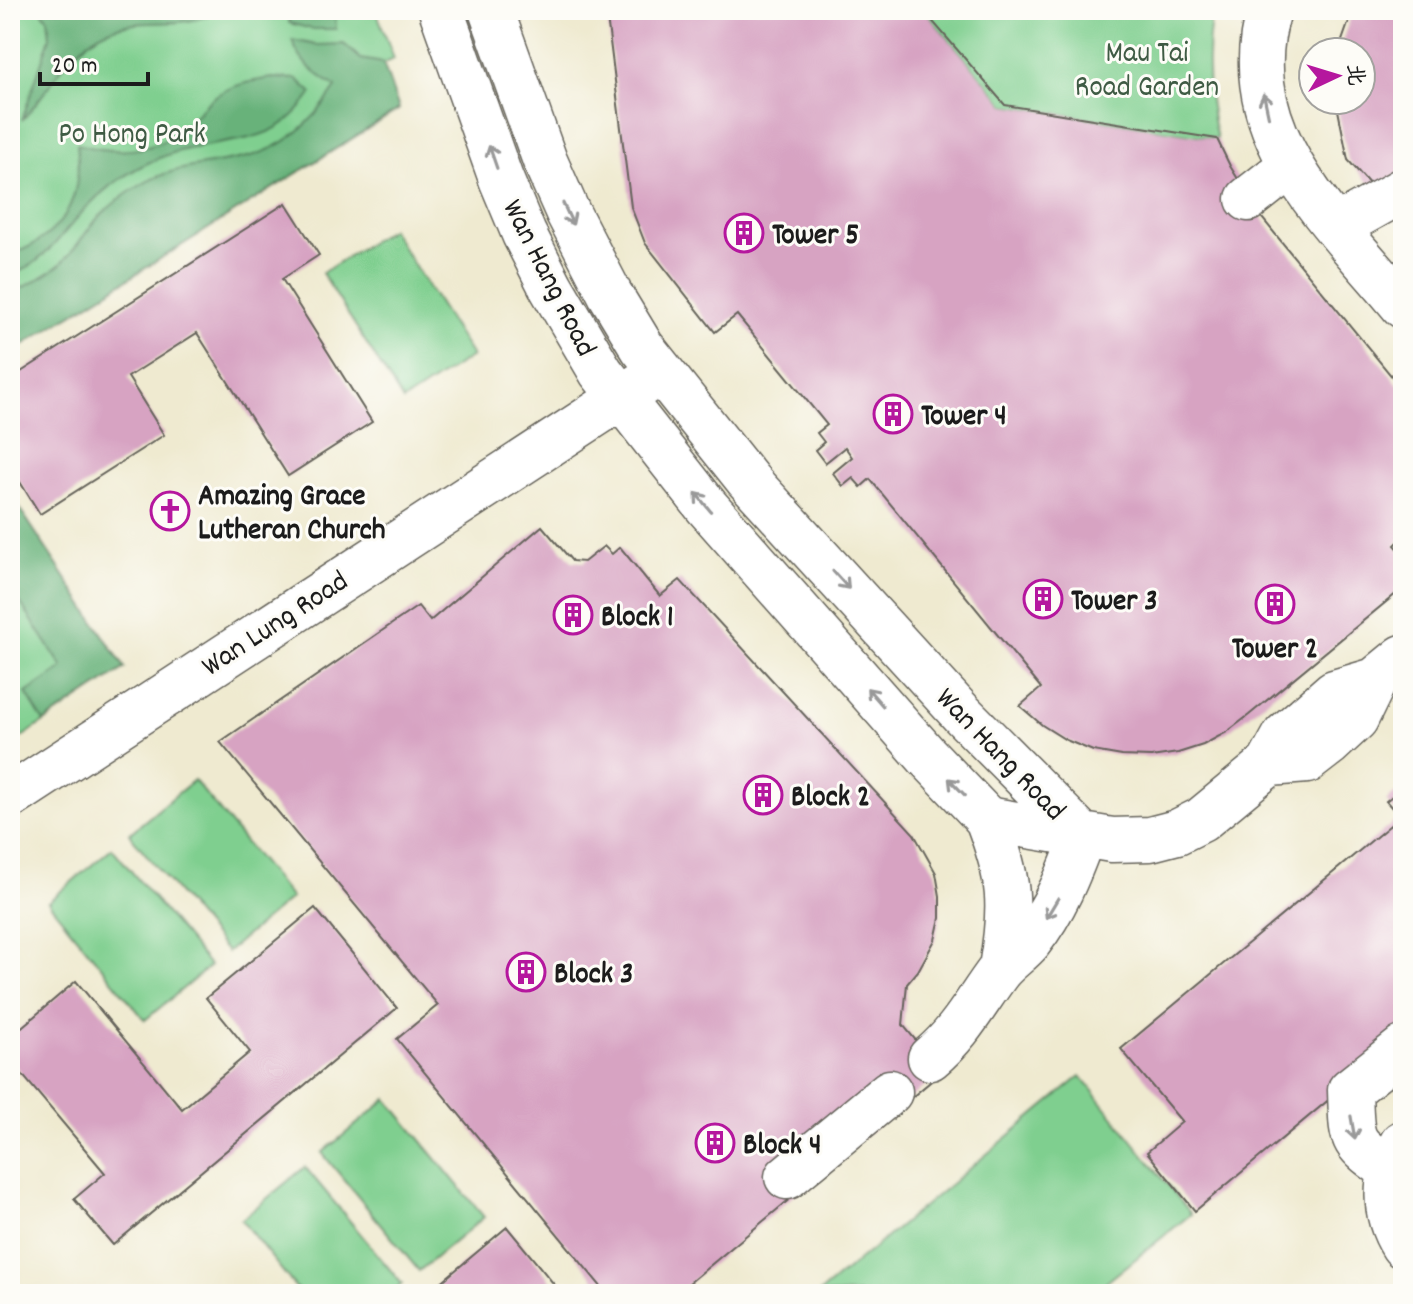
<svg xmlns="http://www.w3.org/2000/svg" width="1413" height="1304" viewBox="0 0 1413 1304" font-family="Dekko,'LXGW WenKai TC',sans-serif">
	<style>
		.green { fill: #7fcf8f; stroke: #4e7656; stroke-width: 2 }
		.forest { fill: #67b27a; stroke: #42674b; stroke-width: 2 }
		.building { fill: #d7a3c2 }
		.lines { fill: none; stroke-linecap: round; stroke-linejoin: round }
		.minor-casing { stroke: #66645b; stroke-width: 47 }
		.minor { stroke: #fff; stroke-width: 44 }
		.oneway { stroke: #999 }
		.labels { text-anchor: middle; stroke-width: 6; stroke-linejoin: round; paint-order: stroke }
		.park-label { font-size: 30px; fill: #3f5b44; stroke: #fdfcf7 }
		.poi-label { font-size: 30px; font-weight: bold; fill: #1c1c1c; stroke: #fdfcf7; text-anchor: start }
		.street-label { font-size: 30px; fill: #1c1c1c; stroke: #fdfcf7 }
	</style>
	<rect width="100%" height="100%" fill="#fdfcf7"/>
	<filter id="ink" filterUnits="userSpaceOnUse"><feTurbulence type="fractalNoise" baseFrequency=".0125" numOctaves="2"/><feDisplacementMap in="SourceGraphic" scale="16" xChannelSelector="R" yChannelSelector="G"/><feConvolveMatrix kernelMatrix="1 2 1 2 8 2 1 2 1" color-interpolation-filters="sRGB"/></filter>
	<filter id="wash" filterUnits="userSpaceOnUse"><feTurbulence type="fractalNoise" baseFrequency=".006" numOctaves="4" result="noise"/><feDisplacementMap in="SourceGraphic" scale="32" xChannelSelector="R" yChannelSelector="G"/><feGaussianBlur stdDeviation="1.8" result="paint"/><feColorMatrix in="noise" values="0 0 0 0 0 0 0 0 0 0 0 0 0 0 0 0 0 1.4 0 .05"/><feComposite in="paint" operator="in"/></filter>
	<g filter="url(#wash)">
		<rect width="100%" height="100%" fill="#efead0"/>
		<path class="green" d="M10,10h366l18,49 -11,5 16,45 -389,244z
			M923,10h238l50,8c-6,42 -4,79 6,121l-212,-34z
			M391,229l81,127 -69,45 -81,-128z
			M10,494l115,174 -115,77z
			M194,780l97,118 -64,54 -98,-118z
			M112,848l98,118 -65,54 -97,-118z
			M1081,1076l110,138 -99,80h-274z
			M387,1099l97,118 -65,54 -97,-118z
			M305,1167l97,117 -11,10h-90l-60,-74z"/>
		<path class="forest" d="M41,10h179c-36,22 -77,5 -114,21 -40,18 -55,59 -84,89l28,-83 -2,-18z
			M290,10h45l1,19h-24l-23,-6z
			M292,40l25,5 27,-1 17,15 22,4 16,46 -389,244v-60c17,-7 33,-15 48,-27 15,-13 26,-32 39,-47 13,-14 28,-25 44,-34 33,-20 69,-19 106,-28 40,-9 68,-37 89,-70 -20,-13 -36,-23 -44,-47z
			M272,78l25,1 15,14c-32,49 -68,45 -118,55 -20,3 -41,12 -58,21 -18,10 -35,23 -49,38 -27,28 -39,54 -77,69v-21c54,-19 73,-56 67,-111 41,11 79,10 111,-20 9,-8 15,-19 26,-27 17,-12 37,-16 58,-19z
			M10,494l115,174 -81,54 -18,-29 37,-25 -53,-81z"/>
		<g id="blocks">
			<path class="building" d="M606,10h317l82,95 212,34 13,27 32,52 141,172v147l-8,8 8,9v34l-154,127 -22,17 -24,13 -25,8 -27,4 -29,-1 -29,-5 -27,-11 -24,-15 -22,-19 21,-18 -171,-209 -9,8 -8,-9 -10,8 -10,-13 19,-16 -7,-10 -20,16 -10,-13 9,-8 -7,-9 10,-8 -90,-110 -22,17 -70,-89 -14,-36z
				M1353,10h50v212l-55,-62 -12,-60h25v-48h-23z
				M286,203l33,52 -37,24 90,143 -84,54 -91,-143 -69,44 36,58 -124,79 -30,-48v-87z
				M542,526l30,35 12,1 20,-16 8,8 8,-7 40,49 20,-16 234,254 22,39 4,23v22l-5,22 -17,31 -11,13 -4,41 39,47 -266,222h-69l-210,-255 41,-34 -218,-263 198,-136 12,15z
				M1403,787v251l-208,173 -48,-59 35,-30 -61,-73 279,-232 -14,-16z
				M315,908l82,100 -284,237 -39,-46 31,-26 -95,-113v-23l66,-56 106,128 68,-57 -44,-54z
				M507,1227l55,67h-135z"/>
		</g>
	</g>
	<g filter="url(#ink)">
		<use href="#blocks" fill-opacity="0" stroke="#66645b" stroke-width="2"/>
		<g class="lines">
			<g class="minor-casing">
				<path id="minor" d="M441,10l60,169 23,55 27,53 50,85 106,135 219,248 61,64 125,21 38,-1 27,-7 24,-12 68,-56 16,-29 49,-43 41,-12 28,-23
					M491,10l54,151 23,52 42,81 32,53 106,133 213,233 122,123
					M1269,10c-38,122 64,211 134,296
					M1248,199l42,-33
					M1337,227l66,-37
					M1269,764l38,-3 22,-17 27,-25 19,-39
					M10,797l635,-415
					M987,819c23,60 25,85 14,149
					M930,1058c32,-27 45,-55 69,-87 9,-11 22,-19 31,-30 25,-32 39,-67 53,-105
					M1402,1143c-19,33 -20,70 1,103
					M1390,1170c-42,-30 -38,-28 -40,-80l53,-42
					M787,1177l103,-85"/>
			</g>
			<use href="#minor" class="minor"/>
		</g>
		<defs><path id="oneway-shaft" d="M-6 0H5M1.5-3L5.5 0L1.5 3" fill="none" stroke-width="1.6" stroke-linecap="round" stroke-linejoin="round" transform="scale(2)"/></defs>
		<g class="oneway">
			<use href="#oneway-shaft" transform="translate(1266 105) rotate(-102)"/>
			<use href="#oneway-shaft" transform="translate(493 157) rotate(-109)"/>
			<use href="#oneway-shaft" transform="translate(568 214) rotate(65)"/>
			<use href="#oneway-shaft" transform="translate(703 502) rotate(-129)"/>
			<use href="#oneway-shaft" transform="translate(841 580) rotate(48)"/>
			<use href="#oneway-shaft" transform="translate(875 697) rotate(-131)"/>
			<use href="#oneway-shaft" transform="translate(957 787) rotate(-134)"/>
			<use href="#oneway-shaft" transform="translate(1052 908) rotate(121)"/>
			<use href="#oneway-shaft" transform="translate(1353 1128) rotate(80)"/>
		</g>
	</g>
	<defs>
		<g id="building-ring" transform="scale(2)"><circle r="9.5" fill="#fdfcf7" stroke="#b5179e" stroke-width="1.5"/><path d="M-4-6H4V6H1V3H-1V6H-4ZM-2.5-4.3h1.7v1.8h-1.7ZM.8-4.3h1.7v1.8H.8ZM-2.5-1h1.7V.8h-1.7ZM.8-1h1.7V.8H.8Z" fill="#b5179e"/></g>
		<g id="church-ring" transform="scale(2)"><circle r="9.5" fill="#fdfcf7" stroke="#b5179e" stroke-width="1.5"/><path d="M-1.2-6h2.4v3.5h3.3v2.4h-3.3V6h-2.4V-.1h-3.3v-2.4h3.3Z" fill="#b5179e"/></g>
	</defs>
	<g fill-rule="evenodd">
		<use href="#building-ring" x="744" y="233"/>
		<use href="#building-ring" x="893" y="414"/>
		<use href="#church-ring" x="170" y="511"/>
		<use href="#building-ring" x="1043" y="599"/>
		<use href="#building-ring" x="1275" y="604"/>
		<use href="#building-ring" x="573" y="615"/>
		<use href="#building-ring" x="763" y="795"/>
		<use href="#building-ring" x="526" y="972"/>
		<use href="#building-ring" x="715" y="1143"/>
	</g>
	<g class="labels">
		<g class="park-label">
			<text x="1147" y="61">Mau Tai<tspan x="1147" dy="34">Road Garden</tspan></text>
			<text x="132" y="142">Po Hong Park</text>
		</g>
		<g class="poi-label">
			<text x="772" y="243">Tower 5</text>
			<text x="921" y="424">Tower 4</text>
			<text x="198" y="504">Amazing Grace<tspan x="198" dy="34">Lutheran Church</tspan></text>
			<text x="1071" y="609">Tower 3</text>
			<text x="601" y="625">Block 1</text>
			<text x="1275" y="657" text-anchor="middle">Tower 2</text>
			<text x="791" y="805">Block 2</text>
			<text x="554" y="982">Block 3</text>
			<text x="743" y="1153">Block 4</text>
		</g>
		<g class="street-label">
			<text transform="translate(551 277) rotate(63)" y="10">Wan Hang Road</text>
			<text transform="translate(274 622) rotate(-33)" y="10">Wan Lung Road</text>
			<text transform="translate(1002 753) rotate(46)" y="10">Wan Hang Road</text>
		</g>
	</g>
	<rect width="1413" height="1304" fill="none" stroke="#fdfcf7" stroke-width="40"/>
	<g transform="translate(1337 76) rotate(86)"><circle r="38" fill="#fdfcf7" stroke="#a3a29f" stroke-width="2"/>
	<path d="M0-6L14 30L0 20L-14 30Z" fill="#b5179e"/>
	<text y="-12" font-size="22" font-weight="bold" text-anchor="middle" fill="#1c1c1c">北</text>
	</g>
	<path d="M40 72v12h108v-12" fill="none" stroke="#1c1c1c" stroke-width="4"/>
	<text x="52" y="72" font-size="24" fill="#1c1c1c" stroke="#fdfcf7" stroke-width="6" paint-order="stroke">20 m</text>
</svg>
